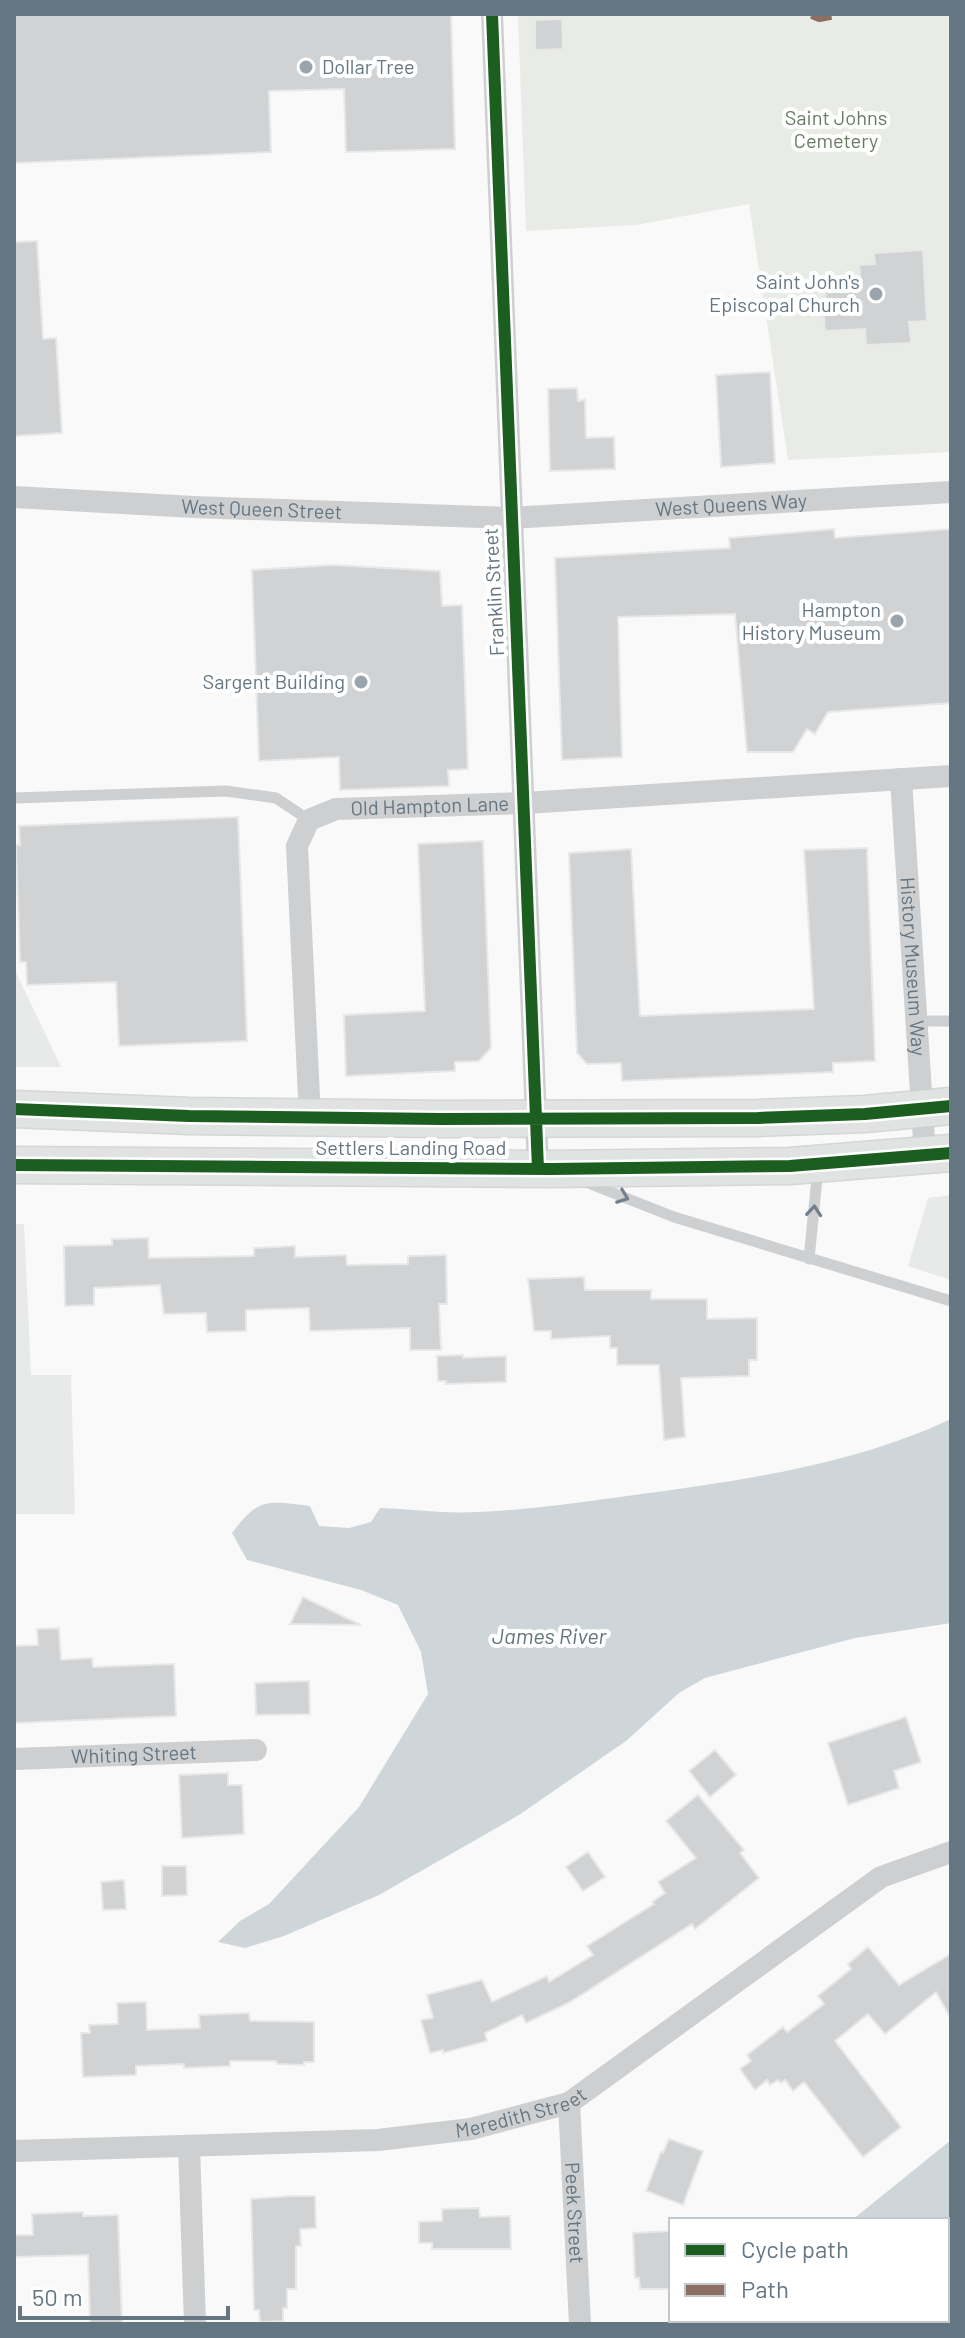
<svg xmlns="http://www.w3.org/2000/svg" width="965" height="2338" viewBox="0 0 965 2338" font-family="Barlow,sans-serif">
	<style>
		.built { fill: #e8e9e9 }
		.green { fill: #e8ebe6 }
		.water { fill: #ced6d9 }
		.building { fill: #d0d2d3; stroke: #e8e8e8; stroke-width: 2 }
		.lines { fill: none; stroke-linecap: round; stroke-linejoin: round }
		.primary-casing { stroke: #d5d6d7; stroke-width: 39 }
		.lane { stroke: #cecfd0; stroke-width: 11 }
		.street { stroke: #cecfd0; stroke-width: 22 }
		.primary { stroke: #e1e2e2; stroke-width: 36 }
		.quiet { stroke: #8d6e63; stroke-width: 10; stroke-dasharray: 20 10; stroke-linecap: butt }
		.cycleway-casing { stroke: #fff; stroke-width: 17 }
		.cycleway { stroke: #1b5e20; stroke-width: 12 }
		.oneway { stroke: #707f8b }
		.poi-dot { fill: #99a4ac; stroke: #fff; stroke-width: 3 }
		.labels { text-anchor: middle; stroke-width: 8; stroke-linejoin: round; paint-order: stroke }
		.poi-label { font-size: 20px; fill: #657683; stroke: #fff; text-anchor: end }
		.park-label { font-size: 20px; fill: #687a64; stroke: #fff }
		.street-label { font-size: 20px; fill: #657683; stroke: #fff }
		.water-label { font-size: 22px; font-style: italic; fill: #60757c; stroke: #fff }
	</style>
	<rect width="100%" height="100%" fill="#f9f9f9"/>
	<path class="built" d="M14,968l47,99h-47z
		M951,1195v85l-43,-14 20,-68z
		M14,1224h10l7,151h40l4,139h-61z"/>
	<path class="green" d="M518,14h433v438l-163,8 -39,-256 -113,21 -110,6z"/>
	<path class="water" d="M951,1419v204l-96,15 -150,40 -26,15 -53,48 -107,74 -140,80 -95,41 -39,12 -27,-6 22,-21 29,-17 90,-97 69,-113 -7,-42 -23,-47 -37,-15 -114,-30 -15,-27c27,-36 35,-32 78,-27l9,20 30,2 22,-6 9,-14c32,1 65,6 97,4 52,-2 105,-10 157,-17 106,-14 219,-30 317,-76z
		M951,2140v159l-4,6v-85h-95z
		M736,2320h200l-3,4h-203z"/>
	<path class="building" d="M14,14h437l4,135 -109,3 -2,-63 -75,2 2,61 -257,11z
		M562,19l1,30 -28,1v-30z
		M37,241l6,98 13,-1 6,95 -48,3v-194z
		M923,250l4,71 -18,1 2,21 -45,2 -1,-16 -40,2 -2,-29h3l-1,-15 36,-2 -2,-20 16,-1 -1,-11z
		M770,372l5,91 -54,4 -5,-92z
		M577,388l1,13 7,-1 1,38 28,-1 1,32 -65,2 -2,-82z
		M834,529l1,9 116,-9v174l-123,9 -13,22 -8,-5 -14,23h-46l-12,-138 -117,3 4,140 -60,3 -7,-202 175,-10 -1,-10z
		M333,565l107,6 2,35 20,-1 6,164 -20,1 1,16 -109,4 -1,-33 -80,4 -7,-191z
		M238,817l9,224 -128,5 -3,-64 -89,3 -1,-23h-6l-4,-117h4l-1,-19z
		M483,841l8,207 -12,13 -24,1v9l-109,5 -2,-61 81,-4 -7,-167z
		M867,848l8,213 -42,2v9l-211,9 -1,-18 -34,1 -10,-11 -8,-200 62,-4 9,167 174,-7 -10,-159z
		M148,1238l1,20 105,-2v-8l41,-2v11l51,-2 1,10 61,-1v-8l38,-1 1,49h-8l2,46h-31v-22l-100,3 -1,-23 -63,2v21l-39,1 -1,-19 -42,1 -4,-29 -66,3v17l-29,1 -1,-60 48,-1v-6z
		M584,1277l1,13h66v9h56v20l50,-1v42h-8v16l-68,2 4,59 -21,3 -5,-75h-42v-17h-7v-12l-59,3v-8h-17l-6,-52z
		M463,1355v3l43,-2v26l-61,2 1,-3h-8l-1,-25z
		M303,1597l58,28 -71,-1z
		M59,1628l2,32 31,-2 1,9 81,-3 2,52 -162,7v-77l24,-1 -1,-16z
		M309,1681l1,33 -54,1 -1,-32z
		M906,1717l15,45 -27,9 5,17 -51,17 -20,-62z
		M715,1750l21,25 -26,22 -21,-26z
		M228,1773v12h14l2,49 -62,4 -3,-63z
		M698,1795l46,55 -4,3 19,25 -64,51 -3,-5 -122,78 -44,21 -4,-8 -37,18 2,8 -44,12v-3l-13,3 -9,-33 12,-2 -6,-23 55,-15 10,22 55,-26 2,6 44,-27 -6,-9 67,-42 -2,-2 13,-9 -7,-11 38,-24 -30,-37z
		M588,1852l17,25 -22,14 -17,-24z
		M162,1866h24l1,29 -25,1z
		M124,1880l2,29 -23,1 -2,-28z
		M868,1947l31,38 52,-31v65l-15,-27 -51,42 -17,-20 -33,27 66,86 -38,30 -59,-75 -11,9 -8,-11 -4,3 -3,-3 -8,5 -3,-5 -12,10 -15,-21 11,-8 -4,-6 36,-28 4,5 37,-28 -6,-8 33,-27 -3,-5z
		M146,2002l1,28 53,-2 -1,-13 50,-2 1,8 64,1v40h-10v3l-27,-1 -1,-3h-46v5l-46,2v-4l-48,2v9l-53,2 -2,-44h9l-1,-8 29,-1 -1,-21z
		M669,2139l34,12 -20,54 -37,-14 15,-39 2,1z
		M291,2196h24l1,32 -16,1 1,17h-5v43h-9v19h-4v13l-23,1 -1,-12h-5l-3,-111z
		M479,2208l1,9 30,-1 1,33h-79v-6h-13v-21l23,-1v-12z
		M83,2212v4l35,-1 4,109h-32l-2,-69 -74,2v-22h19l-1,-21z
		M671,2231v58h-31l-1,-11h-4l-2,-45z"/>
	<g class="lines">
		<g class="primary-casing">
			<path id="primary" d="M14,1109l175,7 252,3 317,-1 107,-4 86,-8
				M14,1165l537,4 239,-3 161,-13"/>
		</g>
		<path class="lane" d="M14,798l212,-7 50,7 33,22
			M917,1021h34
			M583,1181l91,36 277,84
			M809,1259l9,-91"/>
		<g class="street">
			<path d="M492,14l46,1155"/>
			<path id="s1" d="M14,497l180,10 316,11 441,-26"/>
			<path id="s2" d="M901,779l24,376"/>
			<path id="s3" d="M310,1118l-13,-272 12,-26 27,-11 189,-6 426,-27"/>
			<path id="s4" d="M14,1759l242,-9"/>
			<path id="s5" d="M569,2103l11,221"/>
			<path d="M189,2146l6,178"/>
			<path id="s6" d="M14,2151l364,-11 93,-11 98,-26 312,-226 70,-25"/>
		</g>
		<use href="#primary" class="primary"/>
		<path class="quiet" d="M812,14l7,3 17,-3"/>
		<g class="cycleway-casing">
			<path id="cycleway" d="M492,14l46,1155
				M14,1109l175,7 252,3 317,-1 107,-4 86,-8
				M14,1165l537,4 239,-3 161,-13"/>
		</g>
		<use href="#cycleway" class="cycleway"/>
	</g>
	<defs><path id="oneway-chevron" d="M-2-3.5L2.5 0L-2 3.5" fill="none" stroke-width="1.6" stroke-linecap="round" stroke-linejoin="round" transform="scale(2)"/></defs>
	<g class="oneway">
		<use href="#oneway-chevron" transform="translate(623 1197) rotate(21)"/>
		<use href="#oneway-chevron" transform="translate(814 1211) rotate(-85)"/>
	</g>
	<g class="poi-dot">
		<circle cx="306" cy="67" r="8"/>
		<circle cx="876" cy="294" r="8"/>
		<circle cx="897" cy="621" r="8"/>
		<circle cx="361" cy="682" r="8"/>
	</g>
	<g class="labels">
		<g class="poi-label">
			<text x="322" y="74" text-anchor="start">Dollar Tree</text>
			<text x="860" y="289">Saint John's<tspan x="860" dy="23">Episcopal Church</tspan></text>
			<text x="881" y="617">Hampton<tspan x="881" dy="23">History Museum</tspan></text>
			<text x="345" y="689">Sargent Building</text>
		</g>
		<g class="park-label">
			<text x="836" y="125">Saint Johns<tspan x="836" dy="23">Cemetery</tspan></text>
		</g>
		<g class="street-label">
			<text dy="7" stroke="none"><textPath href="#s1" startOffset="718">West Queens Way</textPath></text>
			<text dy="7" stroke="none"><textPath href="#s1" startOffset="248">West Queen Street</textPath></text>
			<text transform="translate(494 592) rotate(-93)" y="7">Franklin Street</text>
			<text dy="7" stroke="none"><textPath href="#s3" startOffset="424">Old Hampton Lane</textPath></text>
			<text dy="7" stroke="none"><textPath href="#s2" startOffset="188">History Museum Way</textPath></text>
			<text x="411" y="1155">Settlers Landing Road</text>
			<text dy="7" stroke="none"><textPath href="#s4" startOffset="120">Whiting Street</textPath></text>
			<text dy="7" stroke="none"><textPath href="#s6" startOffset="510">Meredith Street</textPath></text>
			<text dy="7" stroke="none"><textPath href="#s5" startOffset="110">Peek Street</textPath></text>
		</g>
		<g class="water-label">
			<text x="549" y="1644">James River</text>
		</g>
	</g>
	<rect width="965" height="2338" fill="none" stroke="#657683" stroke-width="32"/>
	<rect x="669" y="2218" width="280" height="104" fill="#ffffff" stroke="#c1c8cd" stroke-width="2"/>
	<rect x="685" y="2244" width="40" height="12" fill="#1b5e20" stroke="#c1c8cd" stroke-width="2"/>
	<text x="741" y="2258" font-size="24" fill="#657683">Cycle path</text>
	<rect x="685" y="2284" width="40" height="12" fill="#8d6e63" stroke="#c1c8cd" stroke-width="2"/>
	<text x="741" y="2298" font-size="24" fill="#657683">Path</text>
	<path d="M20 2306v12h208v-12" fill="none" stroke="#657683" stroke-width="4"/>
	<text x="32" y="2306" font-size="24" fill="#657683" stroke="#ffffff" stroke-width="6" paint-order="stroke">50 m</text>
</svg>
